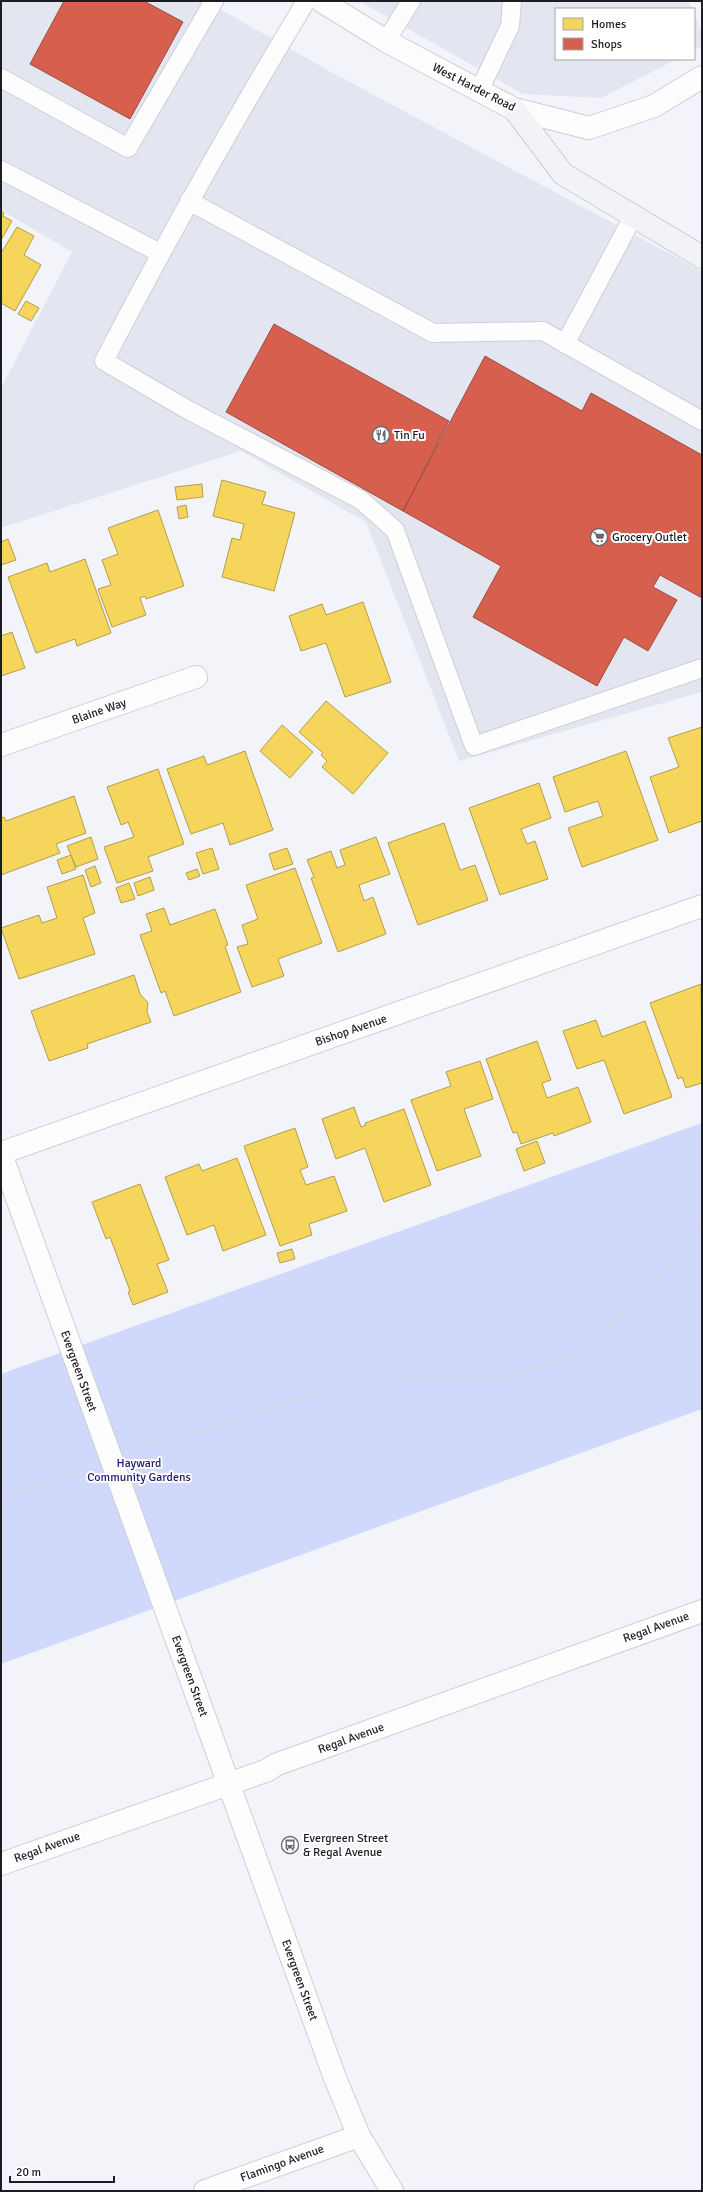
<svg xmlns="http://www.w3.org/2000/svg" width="703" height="2192" viewBox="0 0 703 2192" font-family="Signika,sans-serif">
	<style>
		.built { fill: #e3e6f1 }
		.green { fill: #d0d8fc }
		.homes { fill: #f6d55c; stroke: #b59e4b }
		.shops { fill: #d6604d; stroke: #9e4c41 }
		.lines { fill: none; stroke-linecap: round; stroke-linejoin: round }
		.service-casing { stroke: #cdcfd5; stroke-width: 20 }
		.minor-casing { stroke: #cdcfd5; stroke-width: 24 }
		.tertiary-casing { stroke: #cdcfd5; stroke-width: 24 }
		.secondary-casing { stroke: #cdcfd5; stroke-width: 24 }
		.path { stroke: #d7d8da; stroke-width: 2.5; stroke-dasharray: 2 2; stroke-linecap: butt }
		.service { stroke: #fdfdfe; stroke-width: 18 }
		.minor { stroke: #fdfdfe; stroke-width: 22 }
		.tertiary { stroke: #fdfdfe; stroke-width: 22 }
		.secondary { stroke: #f2f3f7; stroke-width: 22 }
		.labels { text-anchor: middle; stroke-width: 4; stroke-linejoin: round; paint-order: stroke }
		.street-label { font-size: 12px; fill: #1c1d24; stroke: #fff }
		.poi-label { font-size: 12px; fill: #1c1d24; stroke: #fff; text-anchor: start }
		.park-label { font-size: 12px; fill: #1e1c71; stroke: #fff }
	</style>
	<rect width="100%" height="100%" fill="#f2f4fa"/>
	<path class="built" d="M1,1h205l125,71 371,199v421l-243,69 -93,-239 -125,-71 -240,77v-140l71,-136 -71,-42z
		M359,1h329l4,8h-136v50h121l-76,39 -78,-4z
		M694,14l8,19v13l-8,5z"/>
	<path class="green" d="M702,1123v286l-701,255v-290z"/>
	<path class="homes" d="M1,211l3,2 -1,3 9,5 -11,19z
		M17,227l17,9 -10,19 17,10 -26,46 -14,-8v-50z
		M26,301l13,7 -8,13 -13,-7z
		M222,480l44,12 -4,12 33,9 -21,78 -52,-14 10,-39 8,2 4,-16 -31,-8z
		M202,484l1,13 -26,3 -2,-13z
		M186,505l2,12 -9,2 -2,-12z
		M158,510l26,76 -38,13 -1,-3 -5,2 6,17 -34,12 -14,-38 13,-4 -9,-25 16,-6 -10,-26z
		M8,539l8,21 -15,5v-23z
		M85,559l26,74 -34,13 -2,-7 -39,14 -28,-76 39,-14 3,9z
		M363,602l28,80 -46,15 -19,-54 -25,8 -12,-35 33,-12 4,11z
		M12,632l13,36 -24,8v-40z
		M326,701l62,52 -35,41 -31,-27 5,-6 -6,-6 2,-2 -24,-21z
		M282,725l31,27 -23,26 -30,-27z
		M702,727v94l-33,12 -19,-56 29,-10 -11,-29z
		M245,751l28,79 -43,15 -7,-22 -32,11 -24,-65 37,-13 3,9z
		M626,751l32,89 -76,27 -14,-39 35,-12 -5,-15 -33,11 -12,-35z
		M158,769l26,75 -36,13 5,14 -36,12 -13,-36 30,-10 -6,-15 -7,3 -14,-38z
		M539,783l12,35 -30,11 6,15 8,-3 13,38 -48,16 -31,-87z
		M74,796l12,37 -30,11 4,9 -59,22v-57l3,-1 2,4z
		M444,823l16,47 15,-5 13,35 -70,25 -30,-82z
		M91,837l7,22 -22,8 -9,-21z
		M376,837l14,37 -31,11 5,16 9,-4 13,37 -48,18 -27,-74 3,-1 -7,-17 24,-9 6,17 8,-3 -5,-15z
		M212,848l7,21 -16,5 -7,-21z
		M287,848l6,16 -19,6 -5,-16z
		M71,855l5,14 -14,5 -5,-14z
		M95,866l6,17 -10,4 -6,-17z
		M295,868l27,75 -44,16 6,17 -32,11 -15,-40 11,-3 -6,-19 16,-6 -12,-34z
		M197,869l3,7 -11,4 -3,-7z
		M83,875l12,38 -12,5 12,36 -76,25 -18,-51 38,-13 3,8 15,-5 -10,-31z
		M150,877l4,13 -16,6 -4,-13z
		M129,883l6,16 -14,4 -5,-15z
		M164,908l6,17 45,-16 13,36 -3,1 16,46 -67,24 -9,-25 -4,2 -21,-58 12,-4 -6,-17z
		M134,975l6,19 8,9 -1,9 4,10 -64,22 1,4 -39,13 -18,-50z
		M701,984l1,99 -16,5 -4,-11 -4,2 -28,-76z
		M596,1020l6,17 43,-16 27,76 -48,17 -20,-54 -27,9 -14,-38z
		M537,1041l14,39 -9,3 5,15 31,-11 13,35 -37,14 -1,-3 -32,11 -4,-12 -4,1 -27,-74z
		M480,1061l13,38 -29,10 17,47 -44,15 -26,-71 40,-14 -5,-14z
		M354,1107l7,20 5,-2 -1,-2 39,-14 27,76 -47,17 -19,-54 -29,11 -14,-40z
		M295,1128l13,39 -8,3 6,15 28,-9 13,35 -38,13 3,11 -32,11 -36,-100z
		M537,1141l8,22 -21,8 -8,-22z
		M237,1158l29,77 -43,16 -9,-26 -27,10 -22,-58 34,-13 3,7z
		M140,1184l29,76 -12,4 11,28 -35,13 -5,-13 2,-1 -20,-54 -4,2 -14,-37z
		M292,1249l3,10 -15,4 -3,-10z"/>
	<path class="shops" d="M64,1h80l39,21 -53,97 -100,-55z
		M274,324l175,97 -46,90 -177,-99z
		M485,356l97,55 9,-18 111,62v143l-42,-23 -7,12 24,13 -29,51 -24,-14 -27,49 -124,-69 28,-51 -98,-55z"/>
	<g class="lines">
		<g class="service-casing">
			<path id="service" d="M306,1c-71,118 -139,238 -202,360l84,49 173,90 34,30 79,216 228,-78
				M386,41l25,-40
				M1,78l127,70 86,-147
				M479,91l31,-65 2,-25
				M1,170l159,83
				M189,201l244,132 110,-2 159,90
				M565,344l68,-127"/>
		</g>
		<g class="minor-casing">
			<path id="minor" d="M1,745l195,-68
				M1,1153l701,-247
				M1,1154l334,924 24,58 33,55
				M1,1864l267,-94 7,-5 427,-154
				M205,2191l154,-55"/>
		</g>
		<g class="tertiary-casing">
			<path id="tertiary" d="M321,1l65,40 128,68 75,19 65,-22 48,-29"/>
		</g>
		<g class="secondary-casing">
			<path id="secondary" d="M514,109l49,65 139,83"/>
		</g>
		<path class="path" d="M139,1449l185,-58 92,-13 89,1 64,-23 65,-51 68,-80
			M1,1499l82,-31"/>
		<use href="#service" class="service"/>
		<use href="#minor" class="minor"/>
		<use href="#tertiary" class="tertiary"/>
		<use href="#secondary" class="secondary"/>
	</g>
	<defs>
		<g id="restaurant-ring" transform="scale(0.9)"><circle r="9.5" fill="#fff" stroke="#67686f" stroke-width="1.5"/><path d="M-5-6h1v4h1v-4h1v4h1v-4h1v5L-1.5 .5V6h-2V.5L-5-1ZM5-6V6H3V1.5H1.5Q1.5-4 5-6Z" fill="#67686f"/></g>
		<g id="supermarket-ring" transform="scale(0.9)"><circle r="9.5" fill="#fff" stroke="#67686f" stroke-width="1.5"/><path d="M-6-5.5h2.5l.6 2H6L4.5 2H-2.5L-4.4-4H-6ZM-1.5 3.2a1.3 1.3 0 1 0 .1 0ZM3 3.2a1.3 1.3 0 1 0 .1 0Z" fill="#67686f"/></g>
		<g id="bus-ring" transform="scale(0.9)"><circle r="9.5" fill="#fff" stroke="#67686f" stroke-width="1.5"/><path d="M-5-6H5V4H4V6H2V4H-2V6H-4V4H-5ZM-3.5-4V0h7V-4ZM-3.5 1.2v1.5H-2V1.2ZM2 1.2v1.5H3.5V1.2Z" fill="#67686f"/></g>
	</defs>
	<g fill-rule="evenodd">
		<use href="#restaurant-ring" x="381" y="435"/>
		<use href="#supermarket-ring" x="599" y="537"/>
		<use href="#bus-ring" x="290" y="1845"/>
	</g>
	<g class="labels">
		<g class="street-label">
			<text transform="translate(474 87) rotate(27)" y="4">West Harder Road</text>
			<text transform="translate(99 711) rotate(-19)" y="4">Blaine Way</text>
			<text transform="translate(351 1030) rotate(-19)" y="4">Bishop Avenue</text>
			<text transform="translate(79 1371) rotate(70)" y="4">Evergreen Street</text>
			<text transform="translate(656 1627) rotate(-20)" y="4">Regal Avenue</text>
			<text transform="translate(190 1676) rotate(70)" y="4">Evergreen Street</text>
			<text transform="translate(351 1738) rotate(-20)" y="4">Regal Avenue</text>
			<text transform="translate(47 1847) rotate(-20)" y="4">Regal Avenue</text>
			<text transform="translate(300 1980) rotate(70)" y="4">Evergreen Street</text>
			<text transform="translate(282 2163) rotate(-20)" y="4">Flamingo Avenue</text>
		</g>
		<g class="poi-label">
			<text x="394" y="439">Tin Fu</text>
			<text x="612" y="541">Grocery Outlet</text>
			<text x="303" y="1842">Evergreen Street<tspan x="303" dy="14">&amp; Regal Avenue</tspan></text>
		</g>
		<g class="park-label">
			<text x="139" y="1467">Hayward<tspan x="139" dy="14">Community Gardens</tspan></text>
		</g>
	</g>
	<rect width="703" height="2192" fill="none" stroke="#1c1d24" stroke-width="4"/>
	<rect x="555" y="8" width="140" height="52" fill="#ffffff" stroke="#a4a5a7"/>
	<rect x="563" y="18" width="20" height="12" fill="#f6d55c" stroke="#a4a5a7"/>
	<text x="591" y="28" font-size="12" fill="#1c1d24">Homes</text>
	<rect x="563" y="38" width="20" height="12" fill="#d6604d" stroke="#a4a5a7"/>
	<text x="591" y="48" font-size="12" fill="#1c1d24">Shops</text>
	<path d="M10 2176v6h104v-6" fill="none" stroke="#1c1d24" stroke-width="2"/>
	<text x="16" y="2176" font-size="12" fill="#1c1d24" stroke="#ffffff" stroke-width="3" paint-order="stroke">20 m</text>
</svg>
